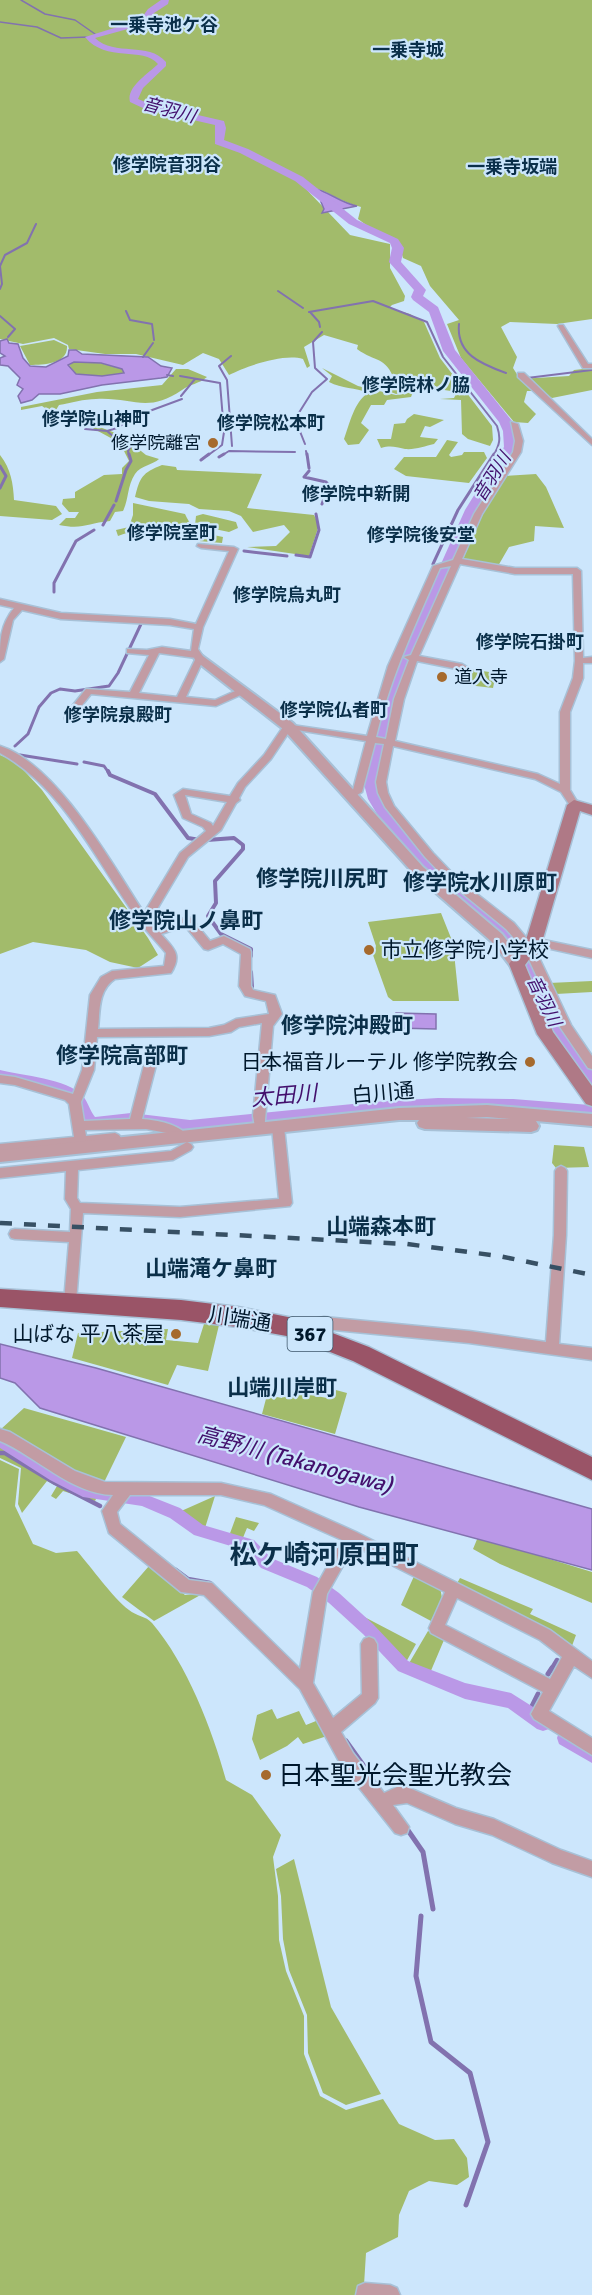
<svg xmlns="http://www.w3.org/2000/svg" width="592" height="2295" viewBox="0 0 592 2295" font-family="Signika,'Noto Sans JP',sans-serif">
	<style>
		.green { fill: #a2bb6b }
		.water { fill: #ba98e7; stroke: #8272af; stroke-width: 1.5; fill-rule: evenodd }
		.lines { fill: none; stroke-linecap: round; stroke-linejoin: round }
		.stream-far5 { stroke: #8272af; stroke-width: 1.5 }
		.stream-far4 { stroke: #8272af; stroke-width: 2 }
		.stream-far3 { stroke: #8272af; stroke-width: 3 }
		.stream-far2 { stroke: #8272af; stroke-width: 4 }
		.stream-far1 { stroke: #8272af; stroke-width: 4.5 }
		.stream { stroke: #8272af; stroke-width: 5 }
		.canal { fill: #ba98e7; fill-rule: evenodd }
		.river { fill: #ba98e7; fill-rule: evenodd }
		.minor-casing { stroke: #a7c1d7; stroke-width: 3 }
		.tertiary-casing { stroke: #a7c1d7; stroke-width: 4 }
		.secondary-casing { stroke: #a7c1d7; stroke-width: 3 }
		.trunk-casing { stroke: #a7c1d7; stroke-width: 3 }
		.minor { fill: #c29ca4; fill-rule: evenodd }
		.tertiary { fill: #c29ca4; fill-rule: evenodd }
		.secondary { fill: #af7986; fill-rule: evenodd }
		.trunk { fill: #9a5467; fill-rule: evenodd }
		.rail { stroke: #375064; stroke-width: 4.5; stroke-dasharray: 12 12; stroke-linecap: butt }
		.poi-dot { fill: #a66a2d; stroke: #cce6fc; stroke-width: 2 }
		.labels { text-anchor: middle; stroke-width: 4.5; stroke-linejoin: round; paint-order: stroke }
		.far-neighbourhood-label { font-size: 18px; font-weight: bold; fill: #0a2f49; stroke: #cce6fc }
		.far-water-label { font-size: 18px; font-style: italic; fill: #43106d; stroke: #cce6fc }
		.far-poi-label { font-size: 18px; fill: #00182c; stroke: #cce6fc; text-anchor: end }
		.shield { fill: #cce6fc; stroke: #3d566a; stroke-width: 1.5 }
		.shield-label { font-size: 20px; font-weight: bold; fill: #00182c }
		.poi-label { font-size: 21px; fill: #00182c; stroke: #cce6fc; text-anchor: end }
		.street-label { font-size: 21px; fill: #00182c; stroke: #cce6fc }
		.neighbourhood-label { font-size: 22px; font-weight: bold; fill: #0a2f49; stroke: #cce6fc }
		.water-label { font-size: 22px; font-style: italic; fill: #43106d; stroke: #cce6fc }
		.near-poi-label { font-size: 26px; fill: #00182c; stroke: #cce6fc; text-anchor: start }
		.near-neighbourhood-label { font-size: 27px; font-weight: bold; fill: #0a2f49; stroke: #cce6fc }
	</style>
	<rect width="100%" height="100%" fill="#cce6fc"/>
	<path class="green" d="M0,0h592v319l-35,5 -47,-2 -9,5 16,30 -4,11 7,11 49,-3 5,-6 18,-2v22l-40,8 -11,-7h-14l-3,11 12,12 -8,9 -14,-1 -53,-64 -14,-34 12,-4 -29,-34 -9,-20 -18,-8 -5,-17 -25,-11 -15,-11 3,-12c-21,-5 -33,-17 -54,-21l-2,2 45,47 40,9v24l15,28 -1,5 -12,4 -3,3 21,6 14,8 16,36 52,68 1,14 -3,6 -22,-7 -6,-5 -1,-34 -21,-1 14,-1 3,-6 -19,-3 -2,-3 -40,8 -10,-4 9,-9c-10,-26 -19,-18 -38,-32l1,-4 -34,-10 -20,12 6,19 -3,2 -4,-9c-19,-6 -56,7 -74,16l-10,-16 -16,-6 -20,12 -47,-11h-31l-36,-5 -1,-4 -14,-7 -31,6 -23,-5z
		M54,340l13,6c1,18 -23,19 -37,19l-10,-19z
		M74,362l26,1 22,6 2,4 -22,3 -26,-2 -7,-9z
		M322,368l36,18 38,9 17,-3 -2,5 -24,3 -3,5h-13l-10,18 8,7 -10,14 -11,1 -4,-6c6,-16 10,-37 24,-46 -13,-6 -26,-4 -39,-11l3,-6z
		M176,369h12l19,8c-8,7 -17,7 -25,13 -35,24 -49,7 -86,9 -12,0 -25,4 -37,6l-3,5 -7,1 -7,-5 -21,4v-3l76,-15 65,-7z
		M414,414l30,6 -14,7 -5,-1 -5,11 18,2 -4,5c-9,2 -19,6 -29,5 -10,-2 -14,-4 -24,-1l-4,-9h14l3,-15 11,-1 2,-4z
		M86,422l35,13 25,20 13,4c-6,6 -18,6 -24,15 -8,12 -6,25 -12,37l-8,1 -5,9c-23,2 -27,9 -51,4l7,-7h9l4,-6h-10l-7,-8 1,-5 12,-1v-6l29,-17 18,-1v-6l7,-7 -9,-18 -35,-19z
		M447,440l11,2 -9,13 2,2 11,-2 2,-3h20l3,6 -18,25 -63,-7 -12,-7 10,-12h32z
		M0,455c11,14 13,28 14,45l42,6 6,8 -10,6 -52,-4z
		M162,465l14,2 1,3 85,4 -15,34 67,7 5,10 -10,31 -62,-9 29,-1 14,-14 -6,-7 -31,7 -12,-16 -12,-5 -30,-2 -10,-5 -40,-3 -14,-4c5,-20 7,-24 27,-32z
		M536,474l10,13 18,41 -29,-2 -1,15 -25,6 -11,19 -35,-7 27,-61 16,-22z
		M133,503l52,11c9,20 18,18 38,23l-1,6 -70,-6c-10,-9 -22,-6 -34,-1l-2,-6 13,-3 4,-12z
		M203,514l33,8 2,6 -9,4 -34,-7 1,-9z
		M462,668l34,5 -3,15 -34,-4z
		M0,755l16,7 26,28 106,148 10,17 -20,13 -28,-6 -24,-12 -53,-8 -33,12z
		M441,913l12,30 6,58h-66l-5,-4 -15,-42 3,-9 -8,-24z
		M592,981v11l-36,2 -7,-11z
		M554,1145l30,2 5,20 -33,1 -4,-5z
		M204,1324l15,1 -11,46 -31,-6 -9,20 -96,-27 6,-25 90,-4 -2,11 32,3z
		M332,1389l15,4 -12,41 -73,-20 5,-19 15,3 3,-8 42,8z
		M24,1408l102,29 -31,64 -32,-10 -7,8 -5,-3 6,-10 -10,-5 -25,32 -4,-9 3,-36 -21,-10v-28z
		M0,1460l19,9 -4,37 18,38 23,9 21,-2c15,17 35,46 52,59 7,6 17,6 23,13 35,41 60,106 74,157l26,15 29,40 -8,22 5,39 1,44 7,31 18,45v38l16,42 26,14 37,-11 16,25 36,16 19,-1 13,19 2,19 -12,8 -28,-4 -20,10 -10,24 -1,22 -32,16 -2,32 6,10h-370z
		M215,1496l-10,32 -26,-16z
		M236,1517l23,6 -5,8 -7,-3 -5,12 -13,-4z
		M478,1537l114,35v31l-92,-39 -27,-15z
		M149,1566l36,29 19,-2 -50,28 -32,-24z
		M415,1574l25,13 2,11 -11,23 -30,-16z
		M460,1578l73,31 -3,5 46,21 -7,19 -114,-67z
		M351,1610l65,34 -11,20z
		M428,1631l16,9 -14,33 -22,-8z
		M272,1709l5,10 22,-8 7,14 15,-6 6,17 -24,8 -5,-7 -11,9 -27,14 -8,-21 5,-24z
		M294,1859l37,148 50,87 -35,11 -23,-12 -15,-40 -1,-38 -18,-45 -6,-31 -2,-43 -5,-27z"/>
	<path class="water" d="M312,188c17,3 28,15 45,18l-35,7 2,-4 -3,-7 1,-4z
		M7,339l2,4 9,1 5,14 7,8 16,1 22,-11 1,-6h7l6,4 66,3 13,9 11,2 -5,9 -6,1 -59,7 -42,9h-21l-7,6 -11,3 -3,-7 5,-7 -6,-4 3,-7 -12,-12 -8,-1v-7l5,-2 -5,-3v-12zM74,362l27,1 21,6 2,4 -22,3 -26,-2 -8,-9z
		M396,1013l40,1v15l-40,-1z
		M0,1344l96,24 496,141v61l-233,-63 -319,-99 -25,-25 -15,-5z"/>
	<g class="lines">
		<path class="stream-far5" d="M21,0l24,14 30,6 20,14
			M0,22l37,5 24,11 28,-1"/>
		<path class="stream-far4" d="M0,289l2,-5 -2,-18 5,-11 22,-12 9,-19
			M278,291l25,17
			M126,311l4,9 22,4 2,16
			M309,312l64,-11 54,21 16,35 54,69c4,12 3,19 -4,30
			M310,312l9,10 1,5
			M0,316l15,13 -7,8
			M459,324c-3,30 22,40 47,49
			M231,356l-12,10 8,14 5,66
			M143,357l10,-14
			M167,375l6,1
			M180,376l40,7 4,49 -2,13 -15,11
			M527,378l65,-8
			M181,396l14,-17
			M85,429l22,2
			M128,440l-14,-3 -7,-6 10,-3 19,-12 46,-17
			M305,444l-10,-25 17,-27 15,-13 -12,-11 -2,-26 9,-10
			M306,451l1,5
			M129,456l-1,-5 6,-9
			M221,456l8,-5 66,1"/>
		<path class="stream-far3" d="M307,454l2,14
			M219,457l5,-3
			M201,460l8,-6
			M0,466l6,10 -6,12
			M309,471l-5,6 22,5 3,3 -7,19
			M116,501l10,-31 5,-9 -2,-7
			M103,525l11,-20
			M244,551l43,5
			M296,555l14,2 9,-27 -3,-16
			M433,564l25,-54 36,-56
			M54,592v-9l22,-42 18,-11
			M15,746l13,-12 11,-27 12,-14 9,-4 15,2 34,-5 9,-13 23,-49
			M20,755l57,9
			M84,762l20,4 5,7"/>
		<path class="stream-far2" d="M108,771l2,4 45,19 33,44 12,2
			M207,840l27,-2 9,7v4l-28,32 1,22 -8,13 13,18 30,15v7
			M251,972l1,15"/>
		<path class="stream-far1" d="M0,1453h5l50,30 45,23
			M176,1570l12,9 22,4
			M551,1670l6,-10"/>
		<path class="stream" d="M548,1674l4,-6
			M529,1712l9,-18
			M346,1741l25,35
			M405,1826l18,26 10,57
			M421,1916l-5,60 15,66 39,31 18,69 -22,63"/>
		<path class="canal" d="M0,1070c22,6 67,8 83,26 5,6 7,15 12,21l36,-4 59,7 183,-18 65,-4 75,1 77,6h2v8l-79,-6 -75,-1 -65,4 -183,20 -59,-7 -39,4 -7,-5 -9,-18 -9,-8 -16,-6 -51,-12z
			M0,1432l60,38 30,16 52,7 38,15 23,17 51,15 17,18 46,19 22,16 34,31 35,37 57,22 46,10 38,24 2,6 -2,6 -6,2 -6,-2 -29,-21 -43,-9 -67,-28 -35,-37 -34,-31 -22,-16 -46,-19 -17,-18 -50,-15 -24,-17 -28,-12 -59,-9 -33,-17 -50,-32z
			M565,1730l27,16v17l-33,-19 -2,-6 2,-6z"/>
		<path class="river" d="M161,0h8l-1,4 -14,9 -8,11 -51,14c20,19 53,3 71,24v4l-23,22 -5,11 12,5 74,17 2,7 -2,12 24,9 55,28 54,43 41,19 6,9 -3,14 25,28 -3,6 15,11 17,43 57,71 5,10 1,16 -39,63 -80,184 -18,78 2,16 10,23 29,38 100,89 49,98 21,28v23l-7,-3 -32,-44 -45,-92 -98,-91 -33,-43 -9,-15 -3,-11v-16l18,-78 82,-184 39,-63 -1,-16 -4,-9 -56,-71 -14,-39 -16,-12 -2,-3 3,-7 -25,-28 3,-14 -2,-5 -41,-19 -54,-43 -55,-28 -25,-9v-19l-70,-16 -15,-7c-4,-15 18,-28 28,-38 -15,-18 -52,-1 -73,-27l55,-17 8,-11z"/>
		<g class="minor-casing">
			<path id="minor" d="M559,325h4l25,39h4v4h-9l-25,-42z
				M518,373h6l68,66v6l-74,-68z
				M511,422l7,2 5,17 -2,11 -39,62 -20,45 53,9h62l4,3 2,87 9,-1v6h-9v15l-13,34v78l9,15 -2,2h-6l-10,-15 -26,-13 -142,-33 -7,36 2,11 6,13 39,47 26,27 55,43 15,18 5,-3 58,12v8l-59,-13 38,80 21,31v13l-4,-1 -28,-41 -35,-76 -19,-22 -55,-45 -26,-27 -40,-50 -7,-14 -2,-11 8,-38 -9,-1 -13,49 -10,6 -5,-3 6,-5 13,-49 -75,-12 -20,30 -26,28 -6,11 1,2 -4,3 -15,27 -33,27 -38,64 6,7 31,-11 4,1 19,23 14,-5 26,13 1,3v34l2,4 22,5 7,19 -9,12 -9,106h-8l-3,-16 9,-93 -23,4 -8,5 -22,4 -112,1 -3,33 -13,32 3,19 46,-2 14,-54 6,-4 6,4 -14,54c15,1 37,5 47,18l-2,3 -4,2 -16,-9 -21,-4 -61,1 1,6 29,-3 4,2 2,3 -2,3 -4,2 -115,11v-10l74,-7 -5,-33 -4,-4 -50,-15 -15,-2v-8l15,2 58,17 9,-24 8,-75 11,-18 11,-6 52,-5 2,-13c-9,-11 -19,-21 -27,-32 -42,-58 -74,-132 -139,-168v-7c57,18 112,118 144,167l36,-60 26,-22 -3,-4 -20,-9 -9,-23 9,-6 47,7 8,-13 26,-28 21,-31 82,12 21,-70 45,-100 20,-6 21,-46 39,-62 2,-11zM460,564l55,10h58l2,87 -2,17 -13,34v72l-22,-10 -143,-33 9,-42 13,-38 45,9 5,-3 -5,-3 -43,-8zM451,566l-40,89 -7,2 5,3 -15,39 -8,40 -10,-2c15,-61 39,-112 64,-169zM185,795l42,7 -14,24 -2,-3 -20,-9zM185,926l19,23 4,1 15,-6 18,10 -2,32 6,10 21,5 3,13 -33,5 -12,6 -15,3 -111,1c2,-18 0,-39 17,-50l56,-6c12,-19 2,-25 -10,-39z
				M198,544l36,3 4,2 -35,78 -5,22 6,9 -18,39 29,3 27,-12 3,1v4l-29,13 -125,-12 -20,25h-6v-4l21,-26 44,3 19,-37 -22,-2v-4l20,1 15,-3 29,4 3,-22 -24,-4 -109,-6 -39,-9 -9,10 -9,39 -4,3c0,-22 0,-36 14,-54l-14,-3v-6l61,14 109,6 26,5 33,-73 -28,-3 -4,-2zM159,653l37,5 -19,39 -38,-4z
				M278,1122l6,5 8,76 -2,3 -110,11 -97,-4 -7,89 -1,4 -5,1 -5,-1 -1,-4 5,-60 -54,-3 -4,-1 -2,-4 2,-4 4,-1 55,3 1,-23 -6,-10 1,-28 -66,7v-10l171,-17 16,-9 4,2 2,3 -2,3 -18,10 -95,10 -1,28 3,5 100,4 99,-8 -7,-72z
				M561,1166l4,2 2,3 -1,64 -7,109 33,4v12l-123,-17 -145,-14 -29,5 -5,-2 -2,-4 2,-4 34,-7 145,14 77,11 8,-107 1,-64 2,-3z
				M0,1429l10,3 65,39 30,11 116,1 50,11 85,38 194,98 42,31v17l-18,-12 -25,45 43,27v17l-58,-36 -3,-5 12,-22 -112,-59 -2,-5 16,-36 -91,-46 -27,48 -14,89 20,35 29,-24 -1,-50 3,-5 5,-2 5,2 3,5 1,54 -3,5 -34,29 12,21 31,40 13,-6h10l49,21 38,11 67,31 31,11v16l-40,-14 -60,-28 -37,-11 -48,-21 -14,2 16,22 -2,6 -6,2 -6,-2 -54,-68 -41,-76 -96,-94 -23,-3 -72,-59 -7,-22 11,-16c-42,-1 -77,-39 -113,-54zM130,1495h91l43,10 78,35 -29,52 -13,77 -88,-86 -23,-3 -69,-56 -3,-12zM457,1598l83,42 22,17 -12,22 -105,-54z
				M365,2283l25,2 7,3 3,7h-44l2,-9z"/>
		</g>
		<g class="tertiary-casing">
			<path id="tertiary" d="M200,654l93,69 130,144 79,67 20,26 2,4 -2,4h-10l-20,-26 -79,-69 -130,-144 -87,-68 -2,-3z
				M487,1105l105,9v12l-56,-5 3,5 -2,4 -6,2 -106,-3 -6,-2 -2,-4 2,-3h-20l-399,42v-12l399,-42zM487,1117l23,2 -44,-1z"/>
		</g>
		<g class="secondary-casing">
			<path id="secondary" d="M574,800l18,5v10l-12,-4 -38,131 -17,23 28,67 39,54v20l-6,-2 -49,-70 -28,-70 17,-24 41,-135z"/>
		</g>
		<g class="trunk-casing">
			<path id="trunk" d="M0,1289l181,11 57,7 55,11 76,29 223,110v23l-239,-119 -61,-24 -54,-10 -57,-7 -181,-13z"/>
		</g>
		<use href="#minor" class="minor"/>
		<use href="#tertiary" class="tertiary"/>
		<use href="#secondary" class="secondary"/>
		<use href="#trunk" class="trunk"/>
		<path class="rail" d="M0,1223l407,21 92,12 93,19"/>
	</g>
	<g class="poi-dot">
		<circle cx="213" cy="443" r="6"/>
		<circle cx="442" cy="677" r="6"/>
		<circle cx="369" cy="950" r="6"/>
		<circle cx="530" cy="1062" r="6"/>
		<circle cx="176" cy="1334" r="6"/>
		<circle cx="266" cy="1775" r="6"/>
	</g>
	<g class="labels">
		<g class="far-neighbourhood-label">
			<text x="164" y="31">一乗寺池ケ谷</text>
			<text x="408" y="56">一乗寺城</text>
			<text x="167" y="171">修学院音羽谷</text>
			<text x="512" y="173">一乗寺坂端</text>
			<text x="416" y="391">修学院林ノ脇</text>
			<text x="96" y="425">修学院山神町</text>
			<text x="271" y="429">修学院松本町</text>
			<text x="356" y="500">修学院中新開</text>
			<text x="172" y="539">修学院室町</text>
			<text x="421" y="541">修学院後安堂</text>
			<text x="287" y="601">修学院烏丸町</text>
			<text x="530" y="648">修学院石掛町</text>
			<text x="334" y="716">修学院仏者町</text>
			<text x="118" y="721">修学院泉殿町</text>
		</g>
		<g class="far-water-label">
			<text transform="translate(169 110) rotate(15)" y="6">音羽川</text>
			<text transform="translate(492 477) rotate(-58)" y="6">音羽川</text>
			<text transform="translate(544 1001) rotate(64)" y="6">音羽川</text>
		</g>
		<g class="far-poi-label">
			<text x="201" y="449">修学院離宮</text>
			<text x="454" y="683" text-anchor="start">道入寺</text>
		</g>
		<rect class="shield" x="287.5" y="1317" width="45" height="34" rx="4.5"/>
		<g class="shield-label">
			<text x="310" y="1341">367</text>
		</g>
		<g class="poi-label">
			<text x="381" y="957" text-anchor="start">市立修学院小学校</text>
			<text x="518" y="1069">日本福音ルーテル 修学院教会</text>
			<text x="164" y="1341">山ばな 平八茶屋</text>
		</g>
		<g class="street-label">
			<text transform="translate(383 1093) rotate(-5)" y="7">白川通</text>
			<text transform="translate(240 1319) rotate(9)" y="7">川端通</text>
		</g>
		<g class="neighbourhood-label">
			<text x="322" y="886">修学院川尻町</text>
			<text x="480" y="890">修学院水川原町</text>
			<text x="186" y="928">修学院山ノ鼻町</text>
			<text x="347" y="1033">修学院沖殿町</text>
			<text x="122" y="1063">修学院高部町</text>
			<text x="381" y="1234">山端森本町</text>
			<text x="211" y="1276">山端滝ケ鼻町</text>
			<text x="282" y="1395">山端川岸町</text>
		</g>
		<g class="water-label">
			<text transform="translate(284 1095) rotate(-5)" y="8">太田川</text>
			<text transform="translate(295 1459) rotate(15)" y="8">高野川 (Takanogawa)</text>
		</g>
		<g class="near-poi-label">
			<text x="278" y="1784">日本聖光会聖光教会</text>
		</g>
		<g class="near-neighbourhood-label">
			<text x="324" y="1564">松ケ崎河原田町</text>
		</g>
	</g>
</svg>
